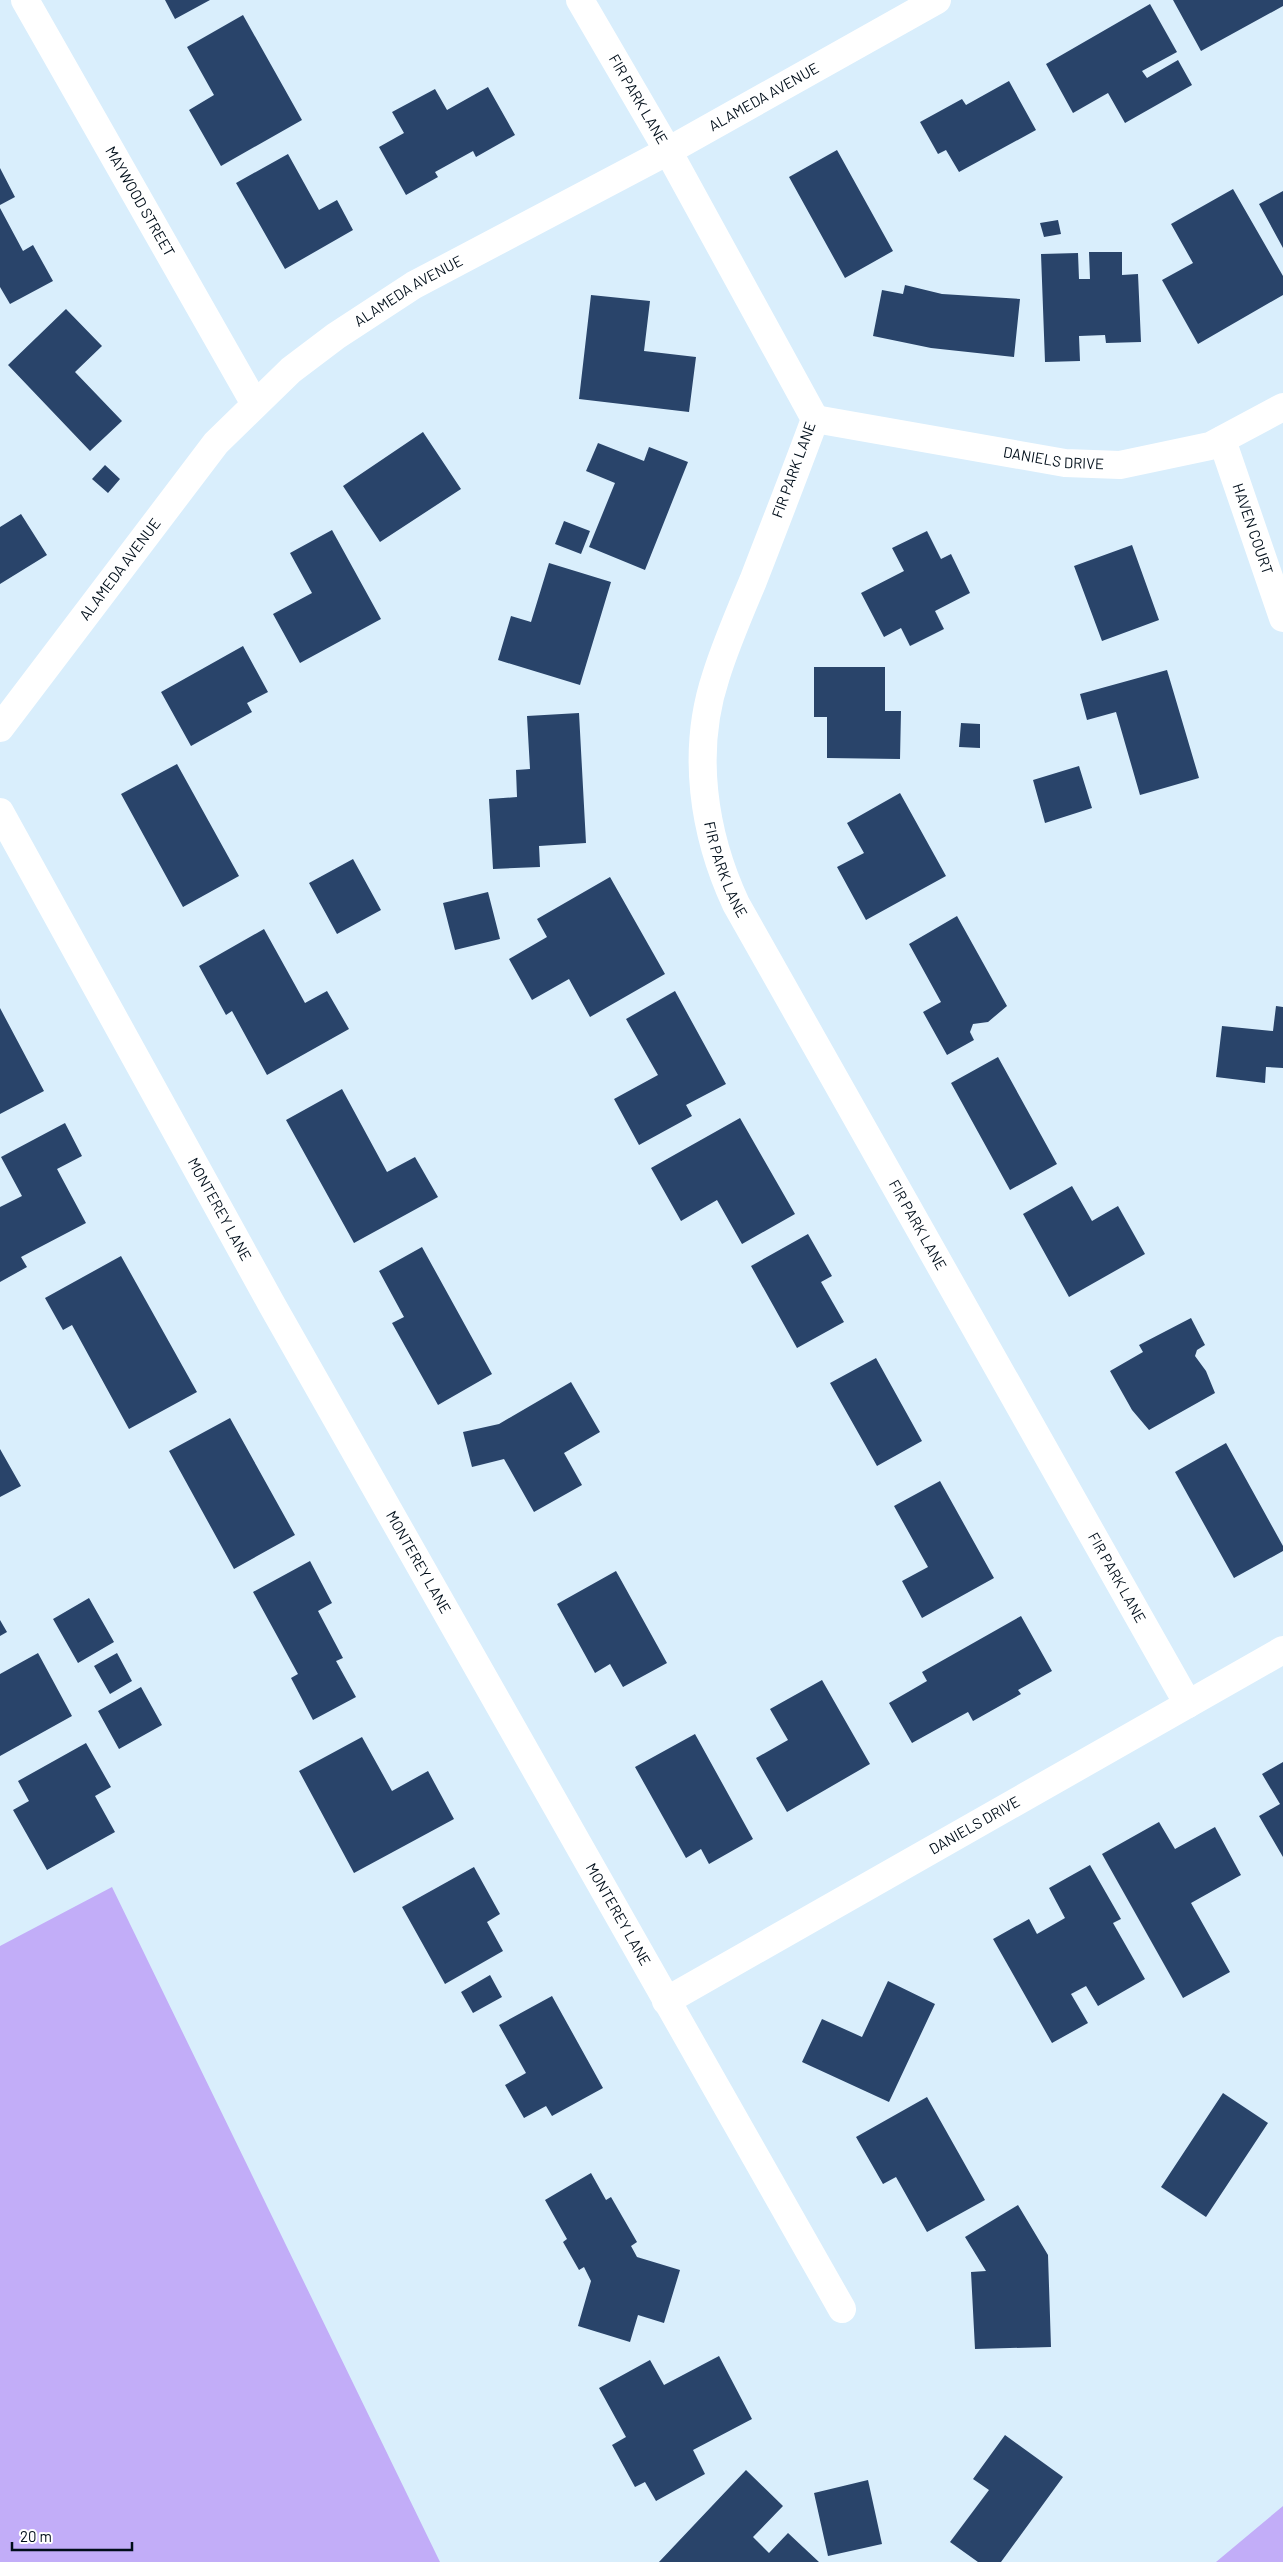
<svg xmlns="http://www.w3.org/2000/svg" width="1283" height="2562" viewBox="0 0 1283 2562" font-family="Barlow,sans-serif">
	<style>
		.green { fill: #c2adf8 }
		.building { fill: #29446a }
		.lines { fill: none; stroke-linecap: round; stroke-linejoin: round }
		.street { stroke: #fff; stroke-width: 28 }
		.secondary { stroke: #fff; stroke-width: 28 }
		.labels { text-anchor: middle; stroke-width: 5; stroke-linejoin: round; paint-order: stroke }
		.street-label { font-size: 15px; fill: #000e1a; stroke: #fff }
	</style>
	<rect width="100%" height="100%" fill="#d9eefc"/>
	<path class="green" d="M112,1887l328,675h-440v-616z
		M1283,2505v57h-67l67,-56z"/>
	<path class="building" d="M165,0h45l-35,19z
		M1173,0h110v6l-82,45z
		M1150,4l27,48 -35,19 5,7 31,-18 14,25 -67,38 -17,-30 -35,20 -27,-49z
		M243,15l59,105 -81,46 -32,-56 25,-15 -27,-48z
		M1009,81l27,49 -77,42 -13,-22 -8,4 -18,-32 42,-23 4,6z
		M488,87l27,48 -39,22 -3,-6 -38,21 3,5 -32,18 -27,-48 25,-14 -12,-21 43,-23 12,21z
		M837,150l56,101 -48,27 -56,-101z
		M288,154l31,56 18,-10 16,30 -68,39 -49,-86z
		M0,168l15,29 -15,8z
		M1233,189l50,87v19l-85,49 -36,-64 31,-17 -22,-39z
		M1283,191v57l-24,-44z
		M0,208l23,43 10,-6 20,36 -43,23 -10,-17z
		M1058,220l3,14 -17,3 -4,-14z
		M1089,252h33v23l16,-1 3,68 -35,1 -1,-8 -26,1 1,25 -35,1 -4,-108 37,-1 1,26h11z
		M905,285l37,9 78,5 -6,58 -83,-9 -58,-12 9,-46 21,4z
		M591,295l59,6 -6,50 52,6 -7,55 -110,-13z
		M66,309l36,37 -27,26 47,49 -32,30 -82,-86z
		M423,432l38,57 -81,53 -37,-56z
		M598,443l46,18 5,-14 39,15 -43,108 -56,-23 26,-64 -29,-12z
		M105,465l15,14 -12,14 -16,-14z
		M21,514l26,41 -47,29v-57z
		M564,521l26,10 -9,23 -26,-10z
		M332,530l49,89 -81,44 -27,-49 39,-21 -22,-40z
		M927,531l14,28 10,-5 19,39 -35,18 9,18 -34,17 -9,-18 -17,9 -23,-44 43,-22 -12,-23z
		M1132,545l27,75 -57,21 -28,-75z
		M549,563l62,19 -31,103 -82,-25 13,-44 20,6z
		M243,646l25,46 -21,11 5,9 -61,34 -30,-54z
		M814,667h71v44h16l-1,48 -73,-1v-41h-13z
		M1167,670l32,108 -59,17 -24,-83 -29,8 -7,-26z
		M579,713l7,130 -47,3 1,21 -47,2 -4,-70 28,-2 -1,-27 14,-1 -3,-53z
		M961,723l19,1v24l-21,-1z
		M177,764l62,112 -56,31 -62,-113z
		M1079,766l13,42 -47,15 -12,-43z
		M900,793l46,83 -80,44 -29,-53 27,-14 -17,-30z
		M353,859l28,51 -44,24 -28,-51z
		M610,877l55,97 -75,43 -21,-38 -37,21 -23,-41 38,-22 -10,-18z
		M488,892l12,47 -45,11 -12,-47z
		M957,916l50,90 -19,16 -15,2 -3,8 4,8 -27,15 -24,-43 18,-10 -32,-58z
		M264,929l41,74 22,-12 22,38 -82,46 -35,-64 -6,4 -27,-49z
		M675,991l51,93 -40,21 6,11 -53,29 -25,-46 44,-24 -32,-56z
		M1276,1006l7,1v61l-17,-1 -1,16 -49,-6 6,-51 51,5z
		M0,1008l44,83 -44,23z
		M998,1057l59,107 -47,26 -59,-107z
		M342,1089l45,83 28,-15 23,40 -84,46 -68,-123z
		M740,1118l55,96 -53,30 -25,-44 -36,21 -30,-53z
		M65,1123l17,33 -25,13 29,54 -65,34 6,10 -27,15v-75l22,-11 -21,-39z
		M1072,1186l20,35 26,-15 27,48 -76,43 -46,-83z
		M808,1234l24,42 -11,6 23,40 -47,26 -46,-82z
		M422,1247l70,127 -54,31 -46,-82 12,-6 -25,-46z
		M121,1256l76,136 -68,37 -57,-104 -9,5 -18,-32z
		M1191,1318l14,27 -8,5 -2,6 11,15 9,22 -66,37 -17,-20 -22,-39 33,-19 -4,-7z
		M876,1358l46,83 -45,25 -47,-83z
		M571,1382l29,50 -36,21 18,32 -48,27 -30,-53 -32,8 -9,-35 36,-8z
		M230,1418l65,117 -61,34 -65,-118z
		M1226,1443l57,103v5l-49,27 -59,-106z
		M0,1449l21,37 -21,11z
		M940,1481l54,97 -72,40 -20,-37 26,-14 -34,-61z
		M310,1561l22,42 -14,8 25,47 -7,3 20,36 -43,23 -22,-42 7,-4 -45,-82z
		M616,1571l51,92 -44,24 -13,-23 -15,9 -38,-69z
		M89,1598l25,44 -36,21 -25,-44z
		M1021,1616l31,55 -34,19 3,4 -48,27 -5,-9 -56,31 -23,-40 38,-22 -5,-9z
		M0,1620l7,12 -7,4z
		M38,1653l34,63 -72,40v-82z
		M117,1653l15,28 -22,13 -16,-28z
		M822,1680l48,84 -83,48 -31,-54 32,-18 -18,-31z
		M141,1687l21,38 -43,24 -21,-38z
		M695,1734l58,105 -44,25 -8,-15 -15,9 -51,-91z
		M362,1737l30,54 36,-20 26,48 -100,54 -55,-102z
		M86,1743l25,44 -16,9 20,36 -68,38 -34,-60 16,-9 -11,-20z
		M1283,1762v95l-24,-41 21,-12 -18,-30z
		M1159,1822l16,27 40,-22 26,48 -50,28 39,69 -47,26 -81,-144z
		M1090,1865l31,54 -8,4 32,56 -47,27 -12,-20 -15,8 17,29 -36,20 -59,-104 36,-20 8,15 28,-16 -16,-30z
		M474,1867l26,47 -13,8 16,29 -58,33 -43,-77z
		M490,1975l12,22 -29,16 -12,-21z
		M888,1981l47,23 -46,98 -87,-40 20,-43 40,18z
		M552,1996l51,92 -51,28 -6,-10 -22,12 -19,-33 21,-12 -27,-48z
		M1223,2093l45,30 -62,94 -45,-30z
		M927,2097l58,103 -58,32 -31,-55 -13,7 -27,-47z
		M591,2173l15,27 5,-3 26,45 -6,4 6,11 43,13 -16,53 -26,-8 -8,27 -52,-16 13,-45 -7,-14 -5,3 -16,-28 4,-3 -22,-39z
		M1018,2205l30,50 3,92 -76,2 -4,-77 15,-1 -21,-34z
		M719,2356l33,63 -59,31 12,24 -49,27 -11,-19 -10,5 -23,-42 14,-8 -27,-49 51,-28 14,25z
		M1005,2435l58,42 -62,85h-23l-28,-20 39,-52 -16,-11z
		M746,2470l37,36 -30,31 16,16 19,-20 31,29h-160z
		M868,2480l14,64 -54,12 -14,-63z"/>
	<g class="lines">
		<g class="street">
			<path id="s1" d="M25,0l230,404"/>
			<path id="s2" d="M580,0l88,151 147,268c-20,54 -41,108 -62,162 -13,31 -27,63 -37,95 -25,75 -13,157 20,228l452,800"/>
			<path id="s3" d="M815,419l250,44 55,2 90,-19 73,-39"/>
			<path id="s4" d="M1222,440l61,178"/>
			<path id="s5" d="M0,812l272,493 570,1004"/>
			<path id="s6" d="M666,2001l617,-351"/>
		</g>
		<path class="secondary" id="s7" d="M0,728l216,-285 75,-73 45,-34 78,-51 254,-134 269,-151"/>
	</g>
	<g class="labels">
		<g class="street-label">
			<text dy="5" stroke="none"><textPath href="#s7" startOffset="1009">ALAMEDA AVENUE</textPath></text>
			<text dy="5" stroke="none"><textPath href="#s2" startOffset="115">FIR PARK LANE</textPath></text>
			<text dy="5" stroke="none"><textPath href="#s1" startOffset="232">MAYWOOD STREET</textPath></text>
			<text dy="5" stroke="none"><textPath href="#s7" startOffset="604">ALAMEDA AVENUE</textPath></text>
			<text dy="5" stroke="none"><textPath href="#s3" startOffset="242">DANIELS DRIVE</textPath></text>
			<text transform="translate(794 470) rotate(-70)" y="5">FIR PARK LANE</text>
			<text dy="5" stroke="none"><textPath href="#s4" startOffset="94">HAVEN COURT</textPath></text>
			<text dy="5" stroke="none"><textPath href="#s7" startOffset="199">ALAMEDA AVENUE</textPath></text>
			<text dy="5" stroke="none"><textPath href="#s2" startOffset="954">FIR PARK LANE</textPath></text>
			<text dy="5" stroke="none"><textPath href="#s5" startOffset="454">MONTEREY LANE</textPath></text>
			<text dy="5" stroke="none"><textPath href="#s2" startOffset="1359">FIR PARK LANE</textPath></text>
			<text dy="5" stroke="none"><textPath href="#s5" startOffset="859">MONTEREY LANE</textPath></text>
			<text dy="5" stroke="none"><textPath href="#s2" startOffset="1764">FIR PARK LANE</textPath></text>
			<text dy="5" stroke="none"><textPath href="#s6" startOffset="355">DANIELS DRIVE</textPath></text>
			<text dy="5" stroke="none"><textPath href="#s5" startOffset="1264">MONTEREY LANE</textPath></text>
		</g>
	</g>
	<path d="M12 2542v8h120v-8" fill="none" stroke="#000e1a" stroke-width="2.5"/>
	<text x="20" y="2542" font-size="15" fill="#000e1a" stroke="#ffffff" stroke-width="4" paint-order="stroke">20 m</text>
</svg>
